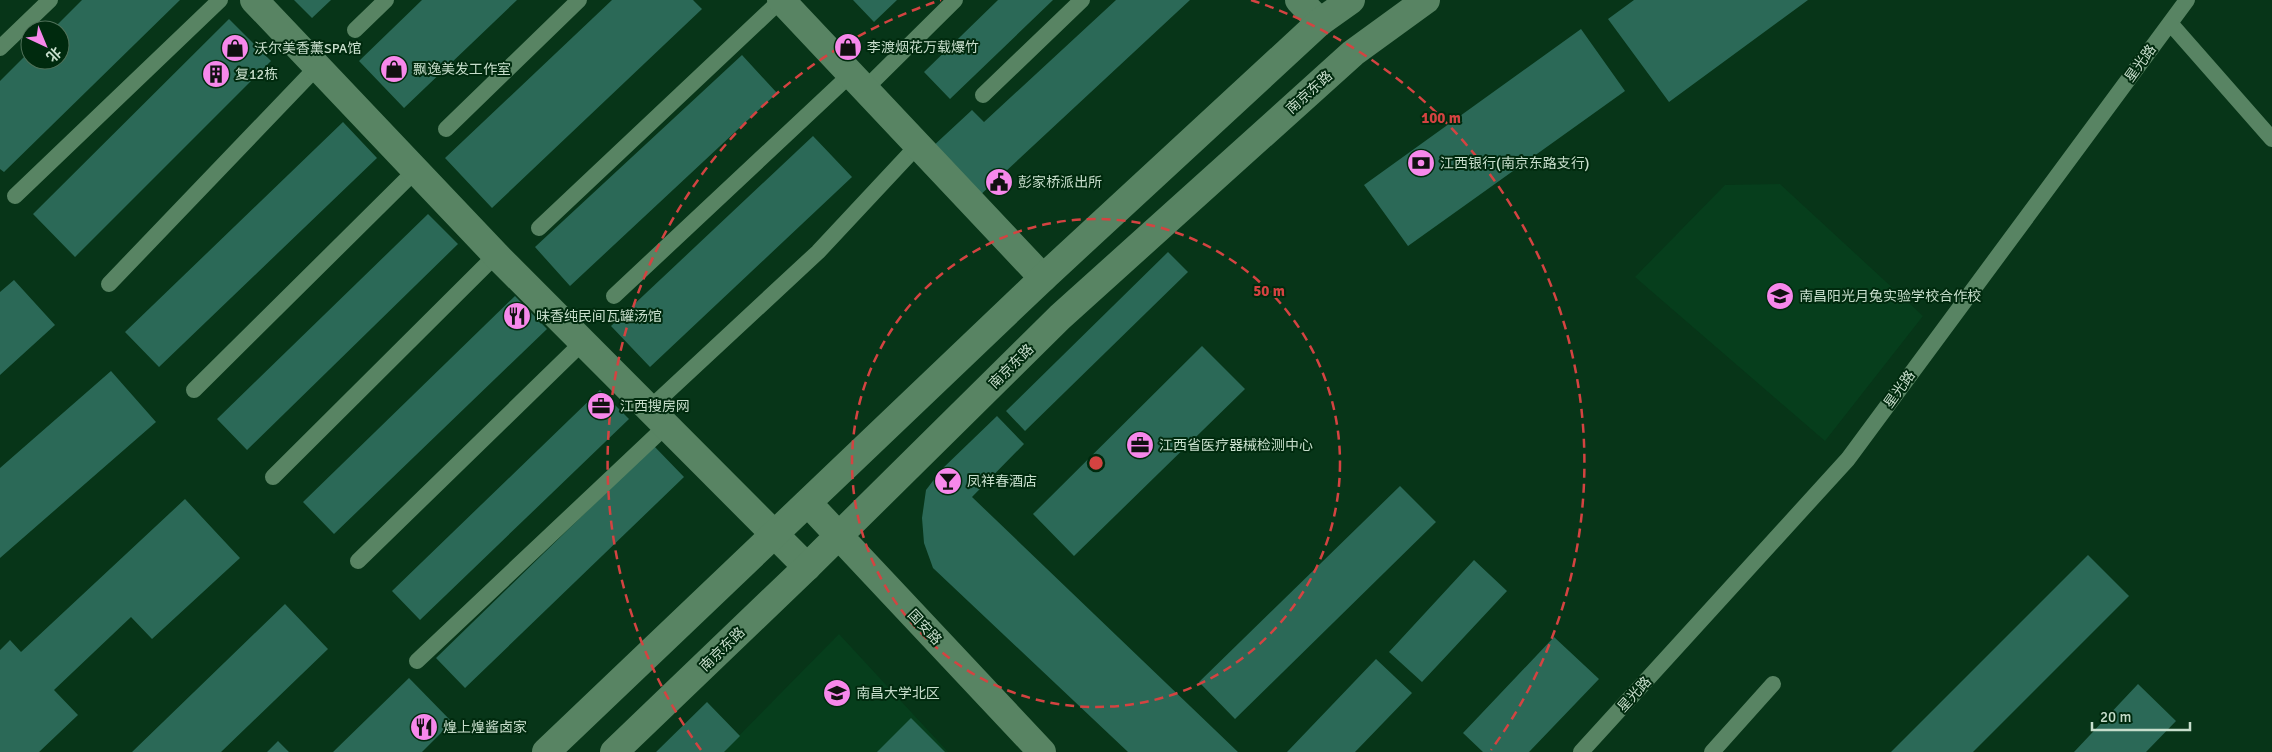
<svg xmlns="http://www.w3.org/2000/svg" width="2272" height="752" viewBox="0 0 2272 752" font-family="Signika,'Noto Sans SC',sans-serif">
	<style>
		.built { fill: #063e1c }
		.building { fill: #2b6957 }
		.lines { fill: none; stroke-linecap: round; stroke-linejoin: round }
		.lane { stroke: #588463; stroke-width: 16 }
		.street { stroke: #588463; stroke-width: 28 }
		.secondary { stroke: #588463; stroke-width: 28 }
		.ring { fill: none; stroke: #d44341; stroke-width: 2.5; stroke-dasharray: 9 6 }
		.labels { text-anchor: middle; stroke-width: 4; stroke-linejoin: round; paint-order: stroke }
		.poi-label { font-size: 14px; fill: #c7decc; stroke: #002a0e; text-anchor: start }
		.street-label { font-size: 14px; fill: #c7decc; stroke: #002a0e }
		.centre { fill: #d44341; stroke: #002a0e; stroke-width: 2.5 }
		.ring-label { font-size: 15px; text-anchor: middle; font-weight: bold; fill: #d44341; stroke: #002a0e; stroke-width: 4; stroke-linejoin: round; paint-order: stroke }
	</style>
	<rect width="100%" height="100%" fill="#073518"/>
	<path class="built" d="M1780,184l143,132 -98,125 -190,-164 90,-92z
		M839,634l109,118h-225z"/>
	<path class="building" d="M82,0h98l-176,172 -4,-3v-88l30,-30v9h30v-30h-8z
		M294,0h37l-19,18z
		M422,0h95l-113,108 -45,-47z
		M612,0h81l9,9 -210,199 -47,-50z
		M853,0h44l-23,22z
		M998,0h55l-103,99 -26,-27z
		M1116,0h74l-213,198 -46,-50 41,-38 12,12z
		M1634,0h174l-139,102 -61,-83z
		M229,19l42,42 -196,196 -42,-43z
		M1581,29l44,62 -217,155 -44,-61z
		M742,55l35,38 -207,193 -35,-39z
		M343,122l34,36 -218,209 -34,-35z
		M813,136l39,41 -202,190 -39,-41z
		M428,214l30,30 -211,206 -30,-31z
		M1168,252l20,20 -163,159 -19,-20z
		M14,280l41,45 -55,50v-83z
		M515,296l32,33 -213,205 -31,-32z
		M1202,346l43,43 -171,167 -41,-42z
		M111,371l45,51 -156,136v-90z
		M600,390l29,29 -209,201 -28,-29z
		M997,416l27,28 -52,53 266,255h-110l-195,-184 -9,-25 -2,-25 4,-28 16,-21z
		M654,446l30,31 -219,211 -29,-30z
		M1400,486l36,36 -201,197 -36,-37z
		M185,499l55,59 -88,81 -21,-22 -77,73 24,25 -39,37h-39v-102l10,-10 11,12z
		M2088,555l41,41 -156,156h-82z
		M1474,560l33,31 -85,91 -33,-30z
		M285,604l43,45 -107,103h-89z
		M1554,637l45,42 -70,73h-46l-20,-19z
		M1376,659l36,34 -57,59h-68z
		M409,678l43,44 -30,30h-89z
		M2138,684l38,37 -30,31h-72z
		M707,702l33,34 -16,16h-68z
		M911,718l34,34h-68z
		M278,741l11,11h-22z"/>
	<g class="lines">
		<path class="lane" d="M2170,23l102,116
			M355,30l31,-30
			M0,48l50,-48
			M865,89l90,-89
			M983,95l99,-95
			M446,129l133,-129
			M15,196l205,-196
			M539,228l242,-228
			M109,284l207,-216
			M614,296l237,-222
			M194,390l222,-220
			M649,409l169,-157 100,-107
			M273,477l223,-222
			M358,561l225,-219
			M417,661l249,-235
			M1581,752l267,-293 339,-459
			M1712,752l61,-68"/>
		<path class="street" d="M254,0l242,255 311,312
			M781,0l262,278
			M1299,0l21,22"/>
		<path class="secondary" d="M808,503l234,249
			M546,752l497,-474 277,-256 31,-22
			M614,752l193,-185 253,-250 293,-264 73,-53"/>
	</g>
	<g class="ring">
		<circle cx="1096" cy="463" r="244"/>
		<path d="M701 750A488 488 0 0 1 941 0M1251 0A488 488 0 0 1 1491 750"/>
	</g>
	<defs>
		<g id="shop-disc" transform="scale(1.4375)"><circle r="9.5" fill="#f788eb" stroke="#002a0e"/><path d="M-5-2.5h2.3a2.7 3.5 0 0 1 5.4 0H5L5.5 6h-11ZM-1.5-2.5h3a1.5 2.3 0 0 0-3 0Z" fill="#111"/></g>
		<g id="building-disc" transform="scale(1.4375)"><circle r="9.5" fill="#f788eb" stroke="#002a0e"/><path d="M-4-6H4V6H1V3H-1V6H-4ZM-2.5-4.3h1.7v1.8h-1.7ZM.8-4.3h1.7v1.8H.8ZM-2.5-1h1.7V.8h-1.7ZM.8-1h1.7V.8H.8Z" fill="#111"/></g>
		<g id="bank-disc" transform="scale(1.4375)"><circle r="9.5" fill="#f788eb" stroke="#002a0e"/><path d="M-6-4H6V4H-6ZM0-2.3a2.3 2.3 0 1 0 0 4.6a2.3 2.3 0 1 0 0-4.6Z" fill="#111"/></g>
		<g id="civic-disc" transform="scale(1.4375)"><circle r="9.5" fill="#f788eb" stroke="#002a0e"/><path d="M-.6-6.5H3V-4.5H.6V-3L4-1V1h2V6H-6V1h2V-1L-.6-3ZM-1.2 2.5V6h2.4V2.5Z" fill="#111"/></g>
		<g id="school-disc" transform="scale(1.4375)"><circle r="9.5" fill="#f788eb" stroke="#002a0e"/><path d="M0-5L7-2L0 1L-7-2ZM-4 1L0 2.5L4 1V4Q0 6-4 4Z" fill="#111"/></g>
		<g id="restaurant-disc" transform="scale(1.4375)"><circle r="9.5" fill="#f788eb" stroke="#002a0e"/><path d="M-5-6h1v4h1v-4h1v4h1v-4h1v5L-1.5 .5V6h-2V.5L-5-1ZM5-6V6H3V1.5H1.5Q1.5-4 5-6Z" fill="#111"/></g>
		<g id="office-disc" transform="scale(1.4375)"><circle r="9.5" fill="#f788eb" stroke="#002a0e"/><path d="M-6-3h4V-5.5h4V-3h4V5H-6ZM-1-4.5V-3h2v-1.5ZM-6 0V1H6V0Z" fill="#111"/></g>
		<g id="bar-disc" transform="scale(1.4375)"><circle r="9.5" fill="#f788eb" stroke="#002a0e"/><path d="M-6-5H6L.8 .8V4.5H3.5V6h-7V4.5H-.8V.8Z" fill="#111"/></g>
		<g id="university-disc" transform="scale(1.4375)"><circle r="9.5" fill="#f788eb" stroke="#002a0e"/><path d="M0-5L7-2L0 1L-7-2ZM-4 1L0 2.5L4 1V4Q0 6-4 4Z" fill="#111"/></g>
	</defs>
	<g fill-rule="evenodd">
		<use href="#shop-disc" x="848" y="47"/>
		<use href="#shop-disc" x="235" y="48"/>
		<use href="#shop-disc" x="394" y="69"/>
		<use href="#building-disc" x="216" y="74"/>
		<use href="#bank-disc" x="1421" y="163"/>
		<use href="#civic-disc" x="999" y="182"/>
		<use href="#school-disc" x="1780" y="296"/>
		<use href="#restaurant-disc" x="517" y="316"/>
		<use href="#office-disc" x="601" y="406"/>
		<use href="#office-disc" x="1140" y="445"/>
		<use href="#bar-disc" x="948" y="481"/>
		<use href="#university-disc" x="837" y="693"/>
		<use href="#restaurant-disc" x="424" y="727"/>
	</g>
	<g class="labels">
		<g class="poi-label">
			<text x="867" y="52">李渡烟花万载爆竹</text>
			<text x="254" y="53">沃尔美香薰SPA馆</text>
			<text x="413" y="74">飘逸美发工作室</text>
			<text x="235" y="79">复12栋</text>
			<text x="1440" y="168">江西银行(南京东路支行)</text>
			<text x="1018" y="187">彭家桥派出所</text>
			<text x="1799" y="301">南昌阳光月兔实验学校合作校</text>
			<text x="536" y="321">味香纯民间瓦罐汤馆</text>
			<text x="620" y="411">江西搜房网</text>
			<text x="1159" y="450">江西省医疗器械检测中心</text>
			<text x="967" y="486">凤祥春酒店</text>
			<text x="856" y="698">南昌大学北区</text>
			<text x="443" y="732">煌上煌酱卤家</text>
		</g>
		<g class="street-label">
			<text transform="translate(2140 63) rotate(-54)" y="5">星光路</text>
			<text transform="translate(1309 92) rotate(-42)" y="5">南京东路</text>
			<text transform="translate(1011 366) rotate(-45)" y="5">南京东路</text>
			<text transform="translate(1899 389) rotate(-54)" y="5">星光路</text>
			<text transform="translate(925 627) rotate(47)" y="5">国安路</text>
			<text transform="translate(722 649) rotate(-44)" y="5">南京东路</text>
			<text transform="translate(1634 694) rotate(-48)" y="5">星光路</text>
		</g>
	</g>
	<circle cx="1096" cy="463" r="8" class="centre"/>
	<g class="ring-label">
		<text x="1441" y="123">100 m</text>
		<text x="1269" y="296">50 m</text>
	</g>
	<g transform="translate(45 45) rotate(136)"><circle r="24" fill="#002a0e" stroke="#50725a"/>
	<path d="M0-4L9 19L0 12L-9 19Z" fill="#f788eb"/>
	<text y="-8" font-size="14" font-weight="bold" text-anchor="middle" fill="#c7decc">北</text>
	</g>
	<path d="M2092 722v8h98v-8" fill="none" stroke="#c7decc" stroke-width="2.5"/>
	<text x="2100" y="722" font-size="15" fill="#c7decc" stroke="#002a0e" stroke-width="4" paint-order="stroke">20 m</text>
</svg>
